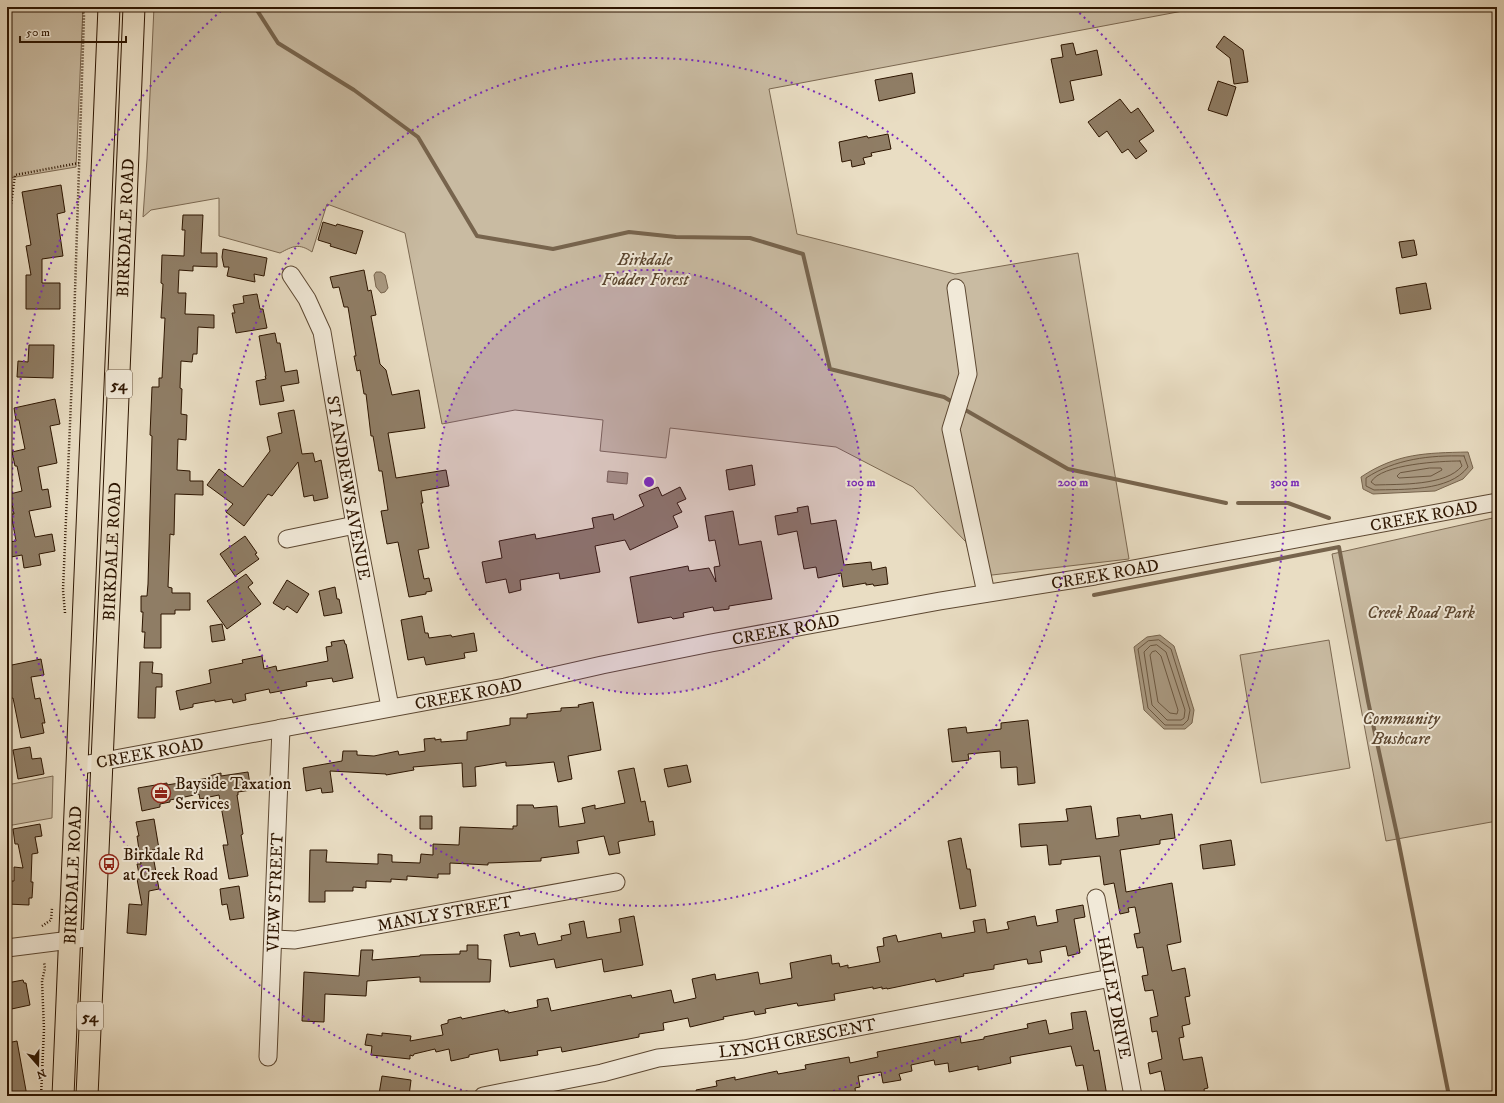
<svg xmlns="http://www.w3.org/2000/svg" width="1504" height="1103" viewBox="0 0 1504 1103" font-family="'IM FELL DW Pica',serif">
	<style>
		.green { fill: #c9bba2; stroke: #7b6851 }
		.water { fill: #a99981; stroke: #77644d }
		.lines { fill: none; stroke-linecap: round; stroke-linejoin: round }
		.shore { stroke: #6b5740; stroke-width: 1 }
		.stream { stroke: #77644d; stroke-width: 4 }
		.building { fill: #8f7d65; stroke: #2d1500 }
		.minor-casing { stroke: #5c4731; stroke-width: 19 }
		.major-casing { stroke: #2d1500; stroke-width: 23 }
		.path { stroke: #2d1500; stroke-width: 2.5; stroke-dasharray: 1 2; stroke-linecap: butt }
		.minor { stroke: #f1e9d8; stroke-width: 17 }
		.major { stroke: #e9ddc3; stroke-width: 21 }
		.ring { fill: none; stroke: #7b2cbf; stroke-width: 2; stroke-dasharray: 2 4 }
		.labels { text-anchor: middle; stroke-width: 4; stroke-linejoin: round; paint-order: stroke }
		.shield { fill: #f1e9d8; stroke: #685541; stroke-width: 1 }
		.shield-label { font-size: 16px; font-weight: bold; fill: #2d1500 }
		.street-label { font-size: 17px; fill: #2d1500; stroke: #f1e9d8 }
		.park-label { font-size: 17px; font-style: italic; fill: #5c4731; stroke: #f1e9d8 }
		.poi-label { font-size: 17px; fill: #2d1500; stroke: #f1e9d8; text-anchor: start }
		.centre { fill: #7b2cbf; stroke: #f1e9d8; stroke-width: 2 }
		.ring-label { font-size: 12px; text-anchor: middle; font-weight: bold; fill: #7b2cbf; stroke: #f1e9d8; stroke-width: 4; stroke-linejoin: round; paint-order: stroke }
	</style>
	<rect width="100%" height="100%" fill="#e9ddc3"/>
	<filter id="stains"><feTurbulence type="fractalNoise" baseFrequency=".005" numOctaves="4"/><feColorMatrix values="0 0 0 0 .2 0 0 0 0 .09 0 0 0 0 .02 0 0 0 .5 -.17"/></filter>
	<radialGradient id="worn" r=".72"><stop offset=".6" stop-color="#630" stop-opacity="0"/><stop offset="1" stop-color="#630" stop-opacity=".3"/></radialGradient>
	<path class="green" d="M7,7h76l-7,160 -66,11 -3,-16z
		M154,7h1050l-435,82 28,145 158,40 123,-21 51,306 -154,18 -9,-35 -53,-55 -77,-40 -166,-19 -4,30 -66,-7 3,-31 -88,-10 -73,14 -37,-191 -78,-29 -15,48c-13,-9 -19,-6 -32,1l-61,-17v-38l-68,12 -8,7 4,-58z
		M1497,517v304l-111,20 -54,-287z
		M1329,640l21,128 -89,15 -21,-128z
		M53,776l-1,42 -45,8v-41z"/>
	<path class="water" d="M376,272h5l4,3 3,13 -3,4 -4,1 -5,-6 -2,-12z
		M1468,452l5,16 -10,11 -28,12 -62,3 -10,-5 -2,-12c36,-24 65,-24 107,-25z
		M608,471l20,2 -1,11 -20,-2z
		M1160,635l14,11 20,64 -2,13 -7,6h-21l-20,-19 -10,-63 13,-10z"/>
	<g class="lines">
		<path class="shore" d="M1464,456l4,11c-19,25 -65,22 -94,23l-8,-4v-8c29,-19 64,-23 98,-22z
			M1460,461l2,5c-16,20 -62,18 -87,19l-4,-3c10,-18 70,-21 89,-21z
			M1430,468h11l1,2 -11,6 -32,2 -2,-2 3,-3z
			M1159,640l12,9 19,61 -2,10 -5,5h-18l-17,-17 -10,-59 10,-8z
			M1157,645l9,7 19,58 -1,8 -3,2h-14l-15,-15 -8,-53 6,-6z
			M1156,651l5,5 17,54 -1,4 -7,-1 -12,-11 -8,-47 2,-3z"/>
		<path class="stream" d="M255,7l23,36 76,47 64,47 59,99 76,13 76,-17 47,5 74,1 53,16 27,115 114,28 10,6
			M962,408l106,61 158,34
			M1238,503h50l41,15
			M1094,595l245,-48 29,154 30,138 51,257"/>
	</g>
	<path class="building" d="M1224,36l19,14 5,32 -14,2 -4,-26 -14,-11z
		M1073,43l3,12 21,-5 5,25 -32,6 4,19 -14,3 -9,-44 12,-2 -2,-12z
		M912,73l3,20 -36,8 -4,-21z
		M1218,81l18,6 -9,29 -19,-6z
		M1120,99l11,14 7,-5 16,23 -15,10 8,10 -11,8 -8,-10 -6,4 -15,-22 -8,6 -11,-15z
		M888,134l3,15 -20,4 1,3 -9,2 2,6 -13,3 -1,-7 -9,2 -3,-20 28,-6 1,2z
		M61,185l4,27 -8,2 6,42 -21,3v24h18v26h-34v-34h5l-5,-29 5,-1 -9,-53z
		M183,215h20l-2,38h16v14l-24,-1v5l-14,-1 -1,23h8l-1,21 29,1v13l-16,-1 -1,27h-4l-1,8 -11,-1 -1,27 2,1 -1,25 6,1 -1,25 -8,-1 -1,31 13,1v10h13v14l-28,-1 -1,41 -4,-1 -2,53 4,1v5h18v17h-15v4h-14v34h-17l1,-16h-3l1,-20h-2v-16h6l1,-12 4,-148 -2,-1 2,-48h7v-9h3l3,-60h-4l2,-34 -2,-1 1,-28 22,1 1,-26h-3z
		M323,222l13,4 1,-2 26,7 -7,23 -26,-8 1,-2 -13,-4z
		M1414,240l3,15 -15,3 -3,-16z
		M223,249l44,9 -3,18 -10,-2 1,8 -28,-6 2,-9h-5l-2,-10z
		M364,270l4,21 3,-1 5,25 -5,1 9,48 6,6 6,25 27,-5 6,38 -37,5 8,45 50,-8 3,16 -28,5 2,12h-2l8,45 -11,2 6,29 5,-1 3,13 -6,1v2l-17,3 -11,-55 -11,2 -6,-33 7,-1 -6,-39h-3l-6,-35h-2l-5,-42h-2l-4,-24 -3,1 -3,-15h2l-8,-49h-4l-5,-20 -6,1 -3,-11z
		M1426,283l5,26 -31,5 -4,-26z
		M257,294l3,15h3l4,19 -31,5 -4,-20h3l-2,-8 11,-2 -1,-7z
		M275,333l2,10h3l5,29 12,-2 2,13 -18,3 3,15 -24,4 -4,-24 10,-2 -1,-3h1l-7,-40z
		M29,345h25l-1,33 -36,-1 1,-16 10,1z
		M55,399l5,25 -10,2 7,37 -19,4 4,23 6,-1 3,18 -22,4 6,26 17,-3 3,17 -16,3 2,11 -17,3 -2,-13 -11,2 -3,-15 8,-1 -5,-27h3l-4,-20 12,-3 -5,-25h-2l-3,-14 13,-3 -6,-29h-3l-2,-12z
		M294,410l8,44 11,-1 2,9 6,-2 7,38 -14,3 -1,-6 -9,2 -6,-35 -26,34 -4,-2 -24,32 -18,-14 7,-8 -26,-19 12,-16 24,18 27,-36 -3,-14 15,-4 -4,-20z
		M752,465l3,20 -26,5 -3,-20z
		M658,487l4,9 18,-9 6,12 -9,4 5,9 -9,4 5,11 -48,23 -5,-10 -30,6 5,26 -40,7 -1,-6 -39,7 1,10 -12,3 -3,-14 -20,4 -4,-21 20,-4 -3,-17 36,-7 1,5 58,-11 -2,-10 21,-4 1,6 30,-14 -5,-11z
		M808,506l3,18 25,-4 8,45 27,-3 1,8 14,-3 2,17 -14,2 -1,-2 -7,1v-2l-23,4 -2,-14 -23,5 -2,-11 -12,2 -7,-38 -19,4 -3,-19 23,-4 -1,-4z
		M733,511l6,34 22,-4 11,58 -43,7v3l-15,2 -1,-4 -30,6 1,4 -11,2 -2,-2 -33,6 -8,-46 58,-11 1,5 20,-3 7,14 -2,-15 6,-1 -5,-26 -6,1 -4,-25z
		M245,536l12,17 -2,1 4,5 -24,17 -15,-22z
		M246,574l7,9 -5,4 13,17 -34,25 -20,-28z
		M287,580l22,14 -12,19 -10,-7 -3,4 -11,-7z
		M335,587l2,12h2l3,14 -18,3 -5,-25z
		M422,616l3,17h3l1,5 22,-3 1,2 22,-4 3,18 -13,2 1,5 -39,7 -2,-8 -16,3 -7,-40z
		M222,624l3,16 -13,2 -2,-16z
		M344,640l1,4h1l7,34 -20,4 -1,-4 -26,4 1,4 -37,7 -1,-4 -24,5 1,6 -13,3 -1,-4 -17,3v-2l-22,4v3l-13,3 -4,-19 35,-8 -2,-13 34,-7 -1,-3 20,-4 2,13 12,-3 1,5 51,-10 -2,-14 6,-1 -1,-4z
		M41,659l3,16 -13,2 4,22 5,-1 5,25h-3l2,10 -23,5 -8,-40 -6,1v-33z
		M140,662h13l-1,11 10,1v13h-6l-1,31h-17z
		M593,702l8,48 -33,6 4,23 -14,3 -4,-20 -31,3 -17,1v-4l-31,5 1,19 -13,1 -1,-24 -49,4 1,3 -28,5v-1l-56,-3 3,21 -11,1 -1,-5 -15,3 -3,-23 39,-7 1,-10h14v4l17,1 24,-5 1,4 26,-4 -1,-12 11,-1v2l6,-1v3l26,-2v-8l43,-7v-7h17v-4l34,-3v-3l18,-1 -1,-2z
		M1028,720l7,63 -17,2 -1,-18 -16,1 -1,-17 -32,3 1,6 -17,2 -4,-33 18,-2 1,6 34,-4v-6z
		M30,747l2,12 9,-1 3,16 -26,5 -5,-29z
		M687,765l4,17 -23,5 -4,-18z
		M634,768l7,34 4,-1 4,21 4,-1 2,14 -35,6 -2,1 2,11 -11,2 -5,-19 -27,5 2,12 -38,5v3l-53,2v2l-38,-2v11h-12v4l-31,-2v4l-16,-1v3l-25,-1v7l-13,-1v4h-28v11h-16l1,-52h17l-1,12 52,2v-10l14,1v7l28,1 1,-9 12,1v-11l26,1 1,-18 53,2v-3h4v-21h16l1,3 23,-2 2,21 26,-4 -3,-15 13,-3v4l30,-6 -7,-32z
		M248,772l3,18 -13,2v3h-1l6,39 -2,1 7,41 -19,3 -6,-34h5l-9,-50 -19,4 -1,-5 -29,6v2l-10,2v3l-18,4 -4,-23 29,-5v2l42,-7v-2l12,-3v3z
		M1091,806l5,33 23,-3 -2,-18 23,-3 1,4 31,-5 3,24 -15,2v4l-40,6 6,42 46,-9 9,59 -14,3 5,26 13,-3 5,28 -5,1 5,27 -8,2 2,11 -5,1 4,22 19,-3 6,31 -4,1 1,7h-39l-5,-25 -11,3 -2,-11 14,-4 -5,-28 -5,1 -2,-14 8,-2 -5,-26 -8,1 -3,-15 6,-1 -5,-28 -6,1 -3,-14 6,-1 -5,-26 -7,1 1,4 -9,2 -6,-31 -10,2 -4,-29 -39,4v4l-12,1 -2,-20 -26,2 -2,-23 49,-3 -2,-12z
		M420,816h12v13h-12z
		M154,819l5,30 -7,1 7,39 -10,2 -3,44 -19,-2 2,-29 13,1 -5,-26h3l-3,-15h4l-4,-28h2l-3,-14z
		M40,824l2,12 -7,1 3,16 -6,1 -1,28h2l-1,16h-3v7l-22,-1v-23h7v-14l9,1 -5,-24h-3l-2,-15z
		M961,838l6,31h3l6,37 -16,3 -12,-68z
		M1231,840l4,25 -32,4 -3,-24z
		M239,886l5,32 -14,2 -3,-16 -5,1 -2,-16z
		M1083,905l2,12 -11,2 6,34 -12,3 -2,-10 -26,5 2,11 -14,2 -1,-5 -33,6v4l-31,5 1,2 -28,6 -1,-3 -48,10v-1l-5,1v-2l-9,2v-2l-39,7 1,6 -37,6 -1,-3 -32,6 1,4 -11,2 -1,-4 -31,6 1,2 -34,8 -2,-9 -25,5 1,7 -25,4v3l-77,15 -1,-5 -24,4 1,4 -38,6 -2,-12 -29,6v2l-18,4 -2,-12 -13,3 -1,-3 -21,5 -1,2 -3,-1v4l-39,-4 1,-9 -7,-1 2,-11 15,2v-3l29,3 -1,5 33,-6 -2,-10 7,-2v-3l13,-3 1,2 43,-9v2l3,-1v2l30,-6 -1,-7 11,-2 3,13 80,-16 1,3 39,-8 3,13 22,-5 -4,-19 23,-5 1,6 42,-8 2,12 32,-6 -2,-15 41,-8 1,9 7,-1 1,4 8,-2v3l32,-6 -3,-15 7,-1 -1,-8 13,-3 2,7 43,-9 1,5 33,-6 -2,-11 12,-2 2,14 22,-4 -2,-7 28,-6 2,10 21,-4 -2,-12z
		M634,916l9,49 -39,7 -2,-13 -46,9 -2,-9 -44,8 -6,-32 15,-3 1,4 15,-3 3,12 24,-5 -1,-4 10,-2 -2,-10 15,-3 3,17 34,-6 -2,-13z
		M467,945h11v14l13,1 -1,22h-70v-5l-53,4 -1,15 -41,-2 -1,28 -22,-1 2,-49 55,4 2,-26h12l-1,10 48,-4v-1l40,-1v-3h7z
		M23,980l1,3h2l4,22 -23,5v-27z
		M1086,1011l8,40 5,-1 8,46h-18l-6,-31 -7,1 -5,-20 -61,11 1,6 -33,7v-4l-29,6 -1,-9 -13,2 -1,-5 -23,5 1,6 -13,3 2,6 -18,3 -2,-11 -23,4 2,11 -5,1 1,8h-159l-1,-6 21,-4 -1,-5 19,-4v3l42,-9 1,3 28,-5 -1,-4 44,-8 1,6 28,-6 -1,-5 83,-16 1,7 23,-4v-2l44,-9 -1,-4 19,-4 3,14 24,-5 -2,-16z
		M17,1041l10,55h-20v-53z
		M382,1076l29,4 -2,16 -30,-2z"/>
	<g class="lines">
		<g class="minor-casing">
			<g id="minor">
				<path id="s1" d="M291,275l16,24 15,33 33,193 35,182"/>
				<path d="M956,288l12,86 -17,55 35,164"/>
				<path d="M287,539l68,-14"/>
				<path id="s2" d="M77,766l428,-79 97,-22 109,-22 229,-42 155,-25 402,-74"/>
				<path id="s3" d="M1096,898l37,198"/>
				<path id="s4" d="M274,939l21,1 321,-58"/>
				<path d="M7,948l87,-11"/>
				<path id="s5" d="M268,1057l13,-329"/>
				<path id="s6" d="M483,1096l119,-23 56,-15 86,-9 367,-71"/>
			</g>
		</g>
		<g class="major-casing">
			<g id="major">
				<path id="s7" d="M63,1096l46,-1089"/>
				<path id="s8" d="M87,1096l27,-602 20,-487"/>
			</g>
		</g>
		<path class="path" d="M7,214l3,-2 5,-37 64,-12
			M65,613l-2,-23 10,-237 11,-338 -2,-8
			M42,926l9,-6 1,-12
			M41,1096l3,-67 -2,-48 3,-13 -1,-6"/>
		<use href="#minor" class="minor"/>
		<use href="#major" class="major"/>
	</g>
	<circle cx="649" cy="482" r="212" fill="#7b2cbf" fill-opacity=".12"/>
	<g class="ring">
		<circle cx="649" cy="482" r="212"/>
		<circle cx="649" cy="482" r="424"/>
		<path d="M479 1095A636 636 0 0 1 223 9M1075 9A636 636 0 0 1 819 1095"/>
	</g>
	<defs>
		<g id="office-ring" transform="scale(1)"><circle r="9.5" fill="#f1e9d8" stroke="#8f2418" stroke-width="1.5"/><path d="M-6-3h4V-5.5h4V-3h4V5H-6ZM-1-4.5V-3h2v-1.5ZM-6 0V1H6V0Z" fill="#8f2418"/></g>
		<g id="bus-ring" transform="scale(1)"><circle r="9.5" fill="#f1e9d8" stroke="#8f2418" stroke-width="1.5"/><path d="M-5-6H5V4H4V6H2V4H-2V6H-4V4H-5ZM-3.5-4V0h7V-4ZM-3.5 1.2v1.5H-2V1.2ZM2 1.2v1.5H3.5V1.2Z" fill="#8f2418"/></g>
	</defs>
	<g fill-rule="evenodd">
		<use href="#office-ring" x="161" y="793"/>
		<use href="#bus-ring" x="109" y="864"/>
	</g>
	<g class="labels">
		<g class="shield">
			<rect x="106" y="370" width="26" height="28" rx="3"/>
			<rect x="77" y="1002" width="26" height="28" rx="3"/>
		</g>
		<g class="shield-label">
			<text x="119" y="390">54</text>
			<text x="90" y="1022">54</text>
		</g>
		<g class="street-label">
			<text dy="6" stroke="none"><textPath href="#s8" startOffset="869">BIRKDALE ROAD</textPath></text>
			<text dy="6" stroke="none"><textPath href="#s1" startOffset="223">ST ANDREWS AVENUE</textPath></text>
			<text dy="6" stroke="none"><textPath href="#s2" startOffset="1370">CREEK ROAD</textPath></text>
			<text dy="6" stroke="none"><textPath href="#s8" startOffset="545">BIRKDALE ROAD</textPath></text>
			<text dy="6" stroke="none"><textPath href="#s2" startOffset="1046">CREEK ROAD</textPath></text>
			<text dy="6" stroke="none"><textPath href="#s2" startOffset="722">CREEK ROAD</textPath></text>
			<text dy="6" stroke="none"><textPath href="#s2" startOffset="398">CREEK ROAD</textPath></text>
			<text dy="6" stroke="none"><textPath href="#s2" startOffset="74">CREEK ROAD</textPath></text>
			<text dy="6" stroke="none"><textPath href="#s7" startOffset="221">BIRKDALE ROAD</textPath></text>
			<text dy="6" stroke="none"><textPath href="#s5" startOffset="165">VIEW STREET</textPath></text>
			<text dy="6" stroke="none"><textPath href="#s4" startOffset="173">MANLY STREET</textPath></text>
			<text dy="6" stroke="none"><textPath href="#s3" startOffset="101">HAILEY DRIVE</textPath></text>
			<text dy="6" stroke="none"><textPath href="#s6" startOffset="320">LYNCH CRESCENT</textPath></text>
		</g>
		<g class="park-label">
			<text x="645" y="265">Birkdale<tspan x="645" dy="20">Fodder Forest</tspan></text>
			<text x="1421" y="618">Creek Road Park</text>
			<text x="1401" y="724">Community<tspan x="1401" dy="20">Bushcare</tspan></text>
		</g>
		<g class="poi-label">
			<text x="175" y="789">Bayside Taxation<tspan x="175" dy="20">Services</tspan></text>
			<text x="123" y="860">Birkdale Rd<tspan x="123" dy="20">at Creek Road</tspan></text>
		</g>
	</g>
	<circle cx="649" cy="482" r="6" class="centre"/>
	<g class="ring-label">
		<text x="861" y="486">100 m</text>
		<text x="1073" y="486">200 m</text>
		<text x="1285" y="486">300 m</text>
	</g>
	<rect width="1504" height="1103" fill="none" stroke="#e9ddc3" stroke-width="24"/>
	<rect x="8" y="8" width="1488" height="1087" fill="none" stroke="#2d1500" stroke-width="2"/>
	<rect x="12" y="12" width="1480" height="1079" fill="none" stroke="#2d1500"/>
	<g transform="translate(38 1065) rotate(160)" stroke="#f1e9d8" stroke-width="3" paint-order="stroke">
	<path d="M0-3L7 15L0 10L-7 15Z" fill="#2d1500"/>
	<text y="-6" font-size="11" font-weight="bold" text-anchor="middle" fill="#2d1500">N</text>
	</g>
	<path d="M20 36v6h106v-6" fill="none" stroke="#2d1500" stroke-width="2"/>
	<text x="26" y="36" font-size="12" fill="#2d1500" stroke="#f1e9d8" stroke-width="3" paint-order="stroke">50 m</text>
	<rect width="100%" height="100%" filter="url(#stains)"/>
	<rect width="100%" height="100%" fill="url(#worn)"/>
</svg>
